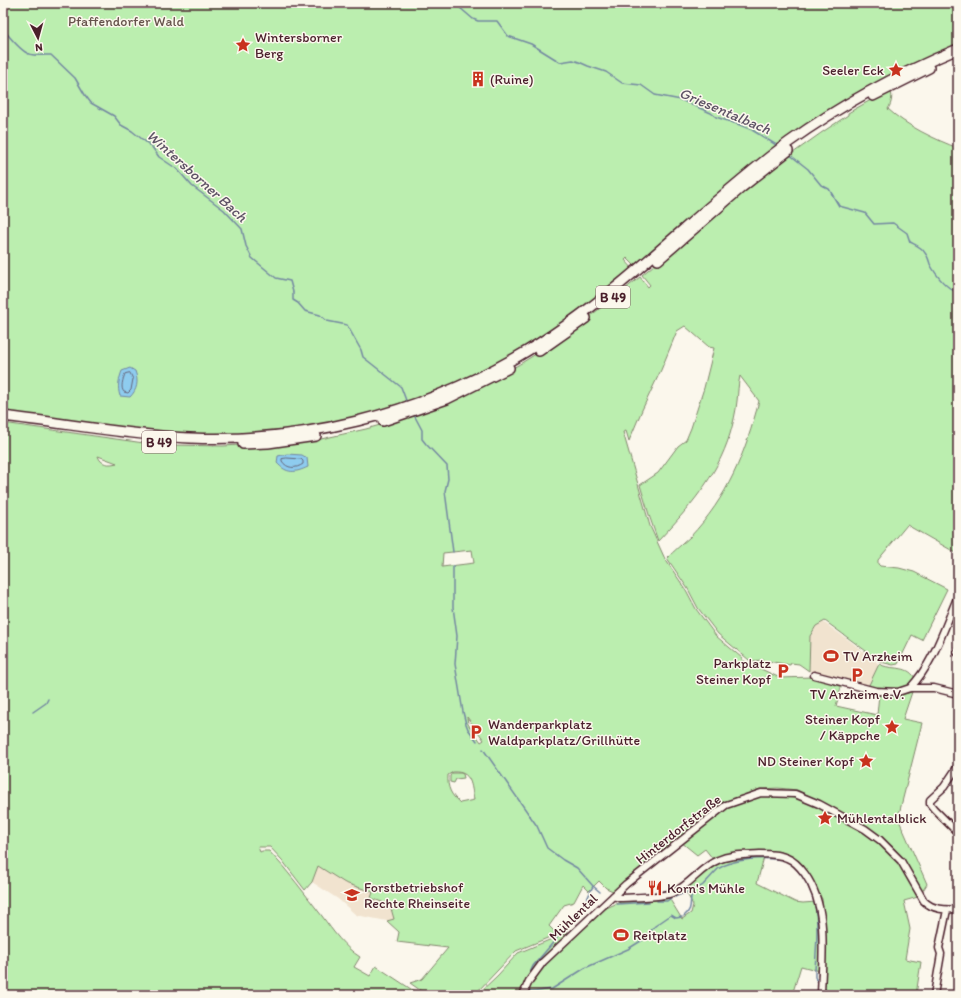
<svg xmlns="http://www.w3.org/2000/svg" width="961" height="998" font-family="Itim,sans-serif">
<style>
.built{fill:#f1e3cf}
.green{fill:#bbeeaf;stroke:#82866d;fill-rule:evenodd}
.water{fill:#8eccef;stroke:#7387a1}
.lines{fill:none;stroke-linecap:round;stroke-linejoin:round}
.shore{stroke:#656479;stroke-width:1}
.stream{stroke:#7387a1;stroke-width:1.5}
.minor-casing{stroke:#4a1f2b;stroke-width:9}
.highway-casing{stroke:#4a1f2b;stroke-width:12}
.minor{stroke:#fbf7ec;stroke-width:6}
.highway{stroke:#fbf7ec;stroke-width:9}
.labels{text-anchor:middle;stroke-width:3;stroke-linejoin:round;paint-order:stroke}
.shield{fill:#fbf7ec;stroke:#7f6065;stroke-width:1}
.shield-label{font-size:13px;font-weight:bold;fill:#4a1f2b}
.park-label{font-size:14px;fill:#66534c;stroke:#fbf7ec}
.poi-label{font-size:14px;fill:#4a1f2b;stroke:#fbf7ec;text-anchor:start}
.street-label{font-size:14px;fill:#4a1f2b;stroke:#fbf7ec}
.water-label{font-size:15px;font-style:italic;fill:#5e5366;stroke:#fbf7ec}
</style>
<rect width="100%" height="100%" fill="#fbf7ec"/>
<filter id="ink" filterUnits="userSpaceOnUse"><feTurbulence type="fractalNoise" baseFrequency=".025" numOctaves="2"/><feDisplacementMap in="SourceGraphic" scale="8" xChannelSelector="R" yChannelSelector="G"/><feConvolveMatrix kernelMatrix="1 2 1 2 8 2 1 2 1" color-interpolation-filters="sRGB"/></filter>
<g filter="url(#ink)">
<path class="built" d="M823,622l27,19 29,23 -11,23 -59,-16 1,-35 6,-10z
M318,865l27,18 28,9 -2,6 19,7 4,14 -7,2 -31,-6 -18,-16 -26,-17z"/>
<path class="green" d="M3,3h955v43l-116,57 -1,-1 -35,23 -169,143 -10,-10 -2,2 9,10 -96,71 -58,31 -46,20 -36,13 -25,8 -63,16 -113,8 -194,-23z
M890,89c3,6 2,14 -2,20 17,16 48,31 70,39v234l-3,11 3,20v141l-51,-29 -29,35v4l2,2 19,2 15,4 33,17 -25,51 -10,-5 -14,29 -5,1 -12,-3 -56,-41 -9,5 -6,10 -1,35 -10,-7 -8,-1 -1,2 -28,-5 -10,1 -3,-1 -31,-26 -20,-26 -10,-19 -21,-31c7,-7 15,-14 23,-21 38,-40 55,-83 69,-136l-19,-25c-2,8 -2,17 -3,25 -1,11 -4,23 -7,33 -13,43 -42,75 -72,107l-8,-23 -10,-33 18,-12 20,-27 8,-6 5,-12 13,-40 10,-40 -5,-1 -24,-21 -8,5 -16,39 -19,40 -13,31 -3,-10 -3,1 27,94 15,33 21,31 10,19 20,27 26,22v2l38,18 32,-1 30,7 -6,22 41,9 2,-21 21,1 12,-3 -9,27 19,4 -24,95 29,66 -5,8 -17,-30 -12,-15 -26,-20 -35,-20 -35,-17 -19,-2 -18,1 -37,14 -110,88 -7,-3 -7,-7 -10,10 -6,-6 -9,17 -10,3 -15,21 8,8 -41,17 -38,40 -8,4h-43l-17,-12 12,-4 26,-31 -51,-6 2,-10 -12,-11 7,-2 -4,-14 -19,-7 2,-6 -28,-9 -27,-17 -6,16 -7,8 -23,-30 -12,-13h-12l2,5 2,-1h7c19,20 36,43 53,65 11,15 22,31 38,41l-6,10 16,9 6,-10 44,29h-417v-572l141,20 27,2 52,1 89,-5 54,-12 53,-15 46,-19 37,-18 -1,-2c50,-28 94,-62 139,-98l8,10 2,-2 -8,-10c67,-56 133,-113 206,-160v-2zM98,456l19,7c-8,2 -16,2 -19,-7zM472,550l2,13 -32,4 1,-14zM467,717l17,23 -3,2 -13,-18zM453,772c19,-1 18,13 21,28l-14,3c-9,-8 -13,-15 -12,-28z
M879,664c13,7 28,0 36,14 -12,16 -30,11 -47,9z
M452,773h9l2,1 1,4 -8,1 -2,4 -4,-1v-6z
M761,796c11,0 23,0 34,2 25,5 77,37 95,55 12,13 20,30 28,44l-14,4 6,28 -5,30 16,3 -5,33h-93l1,-67 -2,-29 -18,-32 -10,-10 -18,-5 -56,4 -7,3 -8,-10 -8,6 -16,-13 46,-35z
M764,857l-7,26 38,19 8,1 13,-1 3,17 1,52 -19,-5 -9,29h-266l5,-13 16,-21 55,-51 20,-9 47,-3 13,21 9,-6 2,-8 -9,-17c30,-26 39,-30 80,-31z
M571,931h3l-32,28 -10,14 -10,22h-45l21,-20 20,-22z"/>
<path class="water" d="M130,368l5,3c4,11 2,19 -5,26l-10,-1c-3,-9 -1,-17 2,-25z
M287,454l15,1 5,3 1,9c-13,6 -21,7 -31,-4l1,-7z"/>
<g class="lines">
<path class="shore" d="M130,373l3,6 -2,11 -3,3 -4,-1c-4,-4 -1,-13 1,-18z
M287,458l14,1 2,2v3c-7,5 -16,5 -21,-3v-2z"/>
<path class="stream" d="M444,3l15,4 14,12 5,2h19l11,15 23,8 29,18 13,-2 6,2 9,4 18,6 16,11 19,2 14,10 26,5 30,13 5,4 24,8 12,5 26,16
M3,29c6,7 17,22 26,25 7,2 15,1 22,1l24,23 10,17 6,8 23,13 7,9 11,6 20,16 7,10 18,12 15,17 32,24 18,19 4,17 6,12 24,20 14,3 3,11v8l5,3 7,8 15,4 7,6 20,4 14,25 2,7 38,30 6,16
M789,154l19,15 13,16 8,4 10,17 26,7 9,11 19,-1 14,10 3,9c6,3 12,5 15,11 3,3 4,8 5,11 7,13 15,23 28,29
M413,413l9,17v9l4,5 21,22 1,13 -3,12 8,61
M453,566v41l4,29 -2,28 8,48 3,12 2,5 9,12
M33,712l13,-9 2,-4
M483,749l54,77 10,22 16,12 14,8 16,18
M791,863c33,33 26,66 24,108v6l2,4
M675,897c9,-5 20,-6 28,-12 5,-5 10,-11 15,-16 15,-11 48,-12 66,-9
M657,901h10l4,-3
M617,904l32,-2
M584,906l9,-20 7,6
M684,916c11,-8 3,-17 10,-27
M824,988l4,4v3
M529,991l3,1 20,-3 33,-21 43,-19 16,-10 11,-13 16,-11 5,3 6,-1
M520,995l13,-29 24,-28"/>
<g class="minor-casing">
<path id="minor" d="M957,652l1,1
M814,675l62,16 22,1 12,-4h24l24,6
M910,688c24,-25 34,-60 48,-92
M958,766l-14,21 -14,13v4l4,5 24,24
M613,896l7,2c13,-1 43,0 54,-6 17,-8 27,-25 44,-32 13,-6 28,-5 42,-6 9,0 19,0 27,4 8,3 13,9 18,16 24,34 17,81 16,121
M523,995l6,-14 14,-19 83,-78 100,-79 35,-12 34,1 24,10 46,25 15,11 21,21 23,40c9,9 22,9 34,8
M934,995l7,-41 -2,-6 8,-38"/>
</g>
<g class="highway-casing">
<path id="highway" d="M873,96l56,-28
M658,260l83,-72 47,-37
M539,351l47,-33
M3,416c62,7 124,19 187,22 112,5 227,-24 325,-80 37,-21 72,-47 105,-74 57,-47 109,-98 169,-142 53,-38 109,-68 169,-93
M383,421l64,-22 62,-31
M243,444l25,-1 48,-7"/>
</g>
<use href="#minor" class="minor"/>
<use href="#highway" class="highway"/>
</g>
</g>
<defs>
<g id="sight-bare" transform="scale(1.2)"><path d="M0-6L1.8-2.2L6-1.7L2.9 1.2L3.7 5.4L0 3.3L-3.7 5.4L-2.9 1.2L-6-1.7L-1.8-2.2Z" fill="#c8321e" stroke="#fbf7ec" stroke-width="2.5" paint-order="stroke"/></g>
<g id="building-bare" transform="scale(1.2)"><path d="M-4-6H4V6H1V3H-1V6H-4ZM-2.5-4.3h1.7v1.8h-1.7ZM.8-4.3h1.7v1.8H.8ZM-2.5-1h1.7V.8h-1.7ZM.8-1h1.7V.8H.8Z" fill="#c8321e" stroke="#fbf7ec" stroke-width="2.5" paint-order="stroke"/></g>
<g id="stadium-bare" transform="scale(1.2)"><path d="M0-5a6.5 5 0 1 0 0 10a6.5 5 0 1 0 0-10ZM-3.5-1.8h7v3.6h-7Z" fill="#c8321e" stroke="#fbf7ec" stroke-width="2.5" paint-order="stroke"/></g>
<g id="parking-bare" transform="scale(1.2)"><path d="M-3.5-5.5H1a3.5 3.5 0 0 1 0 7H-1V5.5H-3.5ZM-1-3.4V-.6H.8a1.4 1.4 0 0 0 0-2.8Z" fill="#c8321e" stroke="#fbf7ec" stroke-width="2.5" paint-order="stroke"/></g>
<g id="restaurant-bare" transform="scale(1.2)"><path d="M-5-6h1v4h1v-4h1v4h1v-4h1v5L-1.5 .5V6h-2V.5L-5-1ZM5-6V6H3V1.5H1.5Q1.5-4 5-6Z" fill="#c8321e" stroke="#fbf7ec" stroke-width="2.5" paint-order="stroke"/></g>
<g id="school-bare" transform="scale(1.2)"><path d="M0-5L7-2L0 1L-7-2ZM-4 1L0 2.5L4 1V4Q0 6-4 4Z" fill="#c8321e" stroke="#fbf7ec" stroke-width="2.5" paint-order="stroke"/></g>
</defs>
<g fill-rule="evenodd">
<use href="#sight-bare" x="243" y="45"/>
<use href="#sight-bare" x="896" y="70"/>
<use href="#building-bare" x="478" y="79"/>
<use href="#stadium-bare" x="831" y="656"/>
<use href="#parking-bare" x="783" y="671"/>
<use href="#parking-bare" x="857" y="675"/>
<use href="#sight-bare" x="892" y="727"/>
<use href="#parking-bare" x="476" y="732"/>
<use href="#sight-bare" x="866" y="761"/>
<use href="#sight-bare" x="825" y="818"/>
<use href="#restaurant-bare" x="655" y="888"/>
<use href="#school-bare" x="352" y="895"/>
<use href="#stadium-bare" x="621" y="935"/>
</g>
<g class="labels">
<g class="shield">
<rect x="596" y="286" width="34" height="22" rx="3"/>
<rect x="142" y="431" width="34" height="22" rx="3"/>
</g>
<g class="shield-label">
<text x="613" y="302">B 49</text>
<text x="159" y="447">B 49</text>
</g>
<g class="park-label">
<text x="126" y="26">Pfaffendorfer Wald</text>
</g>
<g class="poi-label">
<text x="255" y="42">Wintersborner<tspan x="255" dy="16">Berg</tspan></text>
<text x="884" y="75" text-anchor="end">Seeler Eck</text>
<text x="490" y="84">(Ruine)</text>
<text x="843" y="661">TV Arzheim</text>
<text x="771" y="668" text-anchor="end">Parkplatz<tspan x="771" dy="16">Steiner Kopf</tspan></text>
<text x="857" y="699" text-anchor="middle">TV Arzheim e.V.</text>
<text x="880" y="724" text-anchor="end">Steiner Kopf<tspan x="880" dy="16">/ Käppche</tspan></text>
<text x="488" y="729">Wanderparkplatz<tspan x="488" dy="16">Waldparkplatz/Grillhütte</tspan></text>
<text x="854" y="766" text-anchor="end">ND Steiner Kopf</text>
<text x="837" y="823">Mühlentalblick</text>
<text x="364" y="892">Forstbetriebshof<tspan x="364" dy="16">Rechte Rheinseite</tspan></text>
<text x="667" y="893">Korn's Mühle</text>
<text x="633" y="940">Reitplatz</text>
</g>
<g class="street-label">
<text transform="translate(678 829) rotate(-38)" y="5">Hinterdorfstraße</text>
<text transform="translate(573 917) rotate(-44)" y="5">Mühlental</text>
</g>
<g class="water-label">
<text transform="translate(725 111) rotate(23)" y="5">Griesentalbach</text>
<text transform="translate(197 176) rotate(42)" y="5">Wintersborner Bach</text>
</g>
</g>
<rect width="961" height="998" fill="none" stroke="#fbf7ec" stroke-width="16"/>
<rect x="8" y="8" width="945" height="982" fill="none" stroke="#4a1f2b" stroke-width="1.5" filter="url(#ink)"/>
<g transform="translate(38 38) rotate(174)" stroke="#fbf7ec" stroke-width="3" paint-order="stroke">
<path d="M0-3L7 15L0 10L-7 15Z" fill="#4a1f2b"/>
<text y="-6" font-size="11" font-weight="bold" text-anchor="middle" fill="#4a1f2b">N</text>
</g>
</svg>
